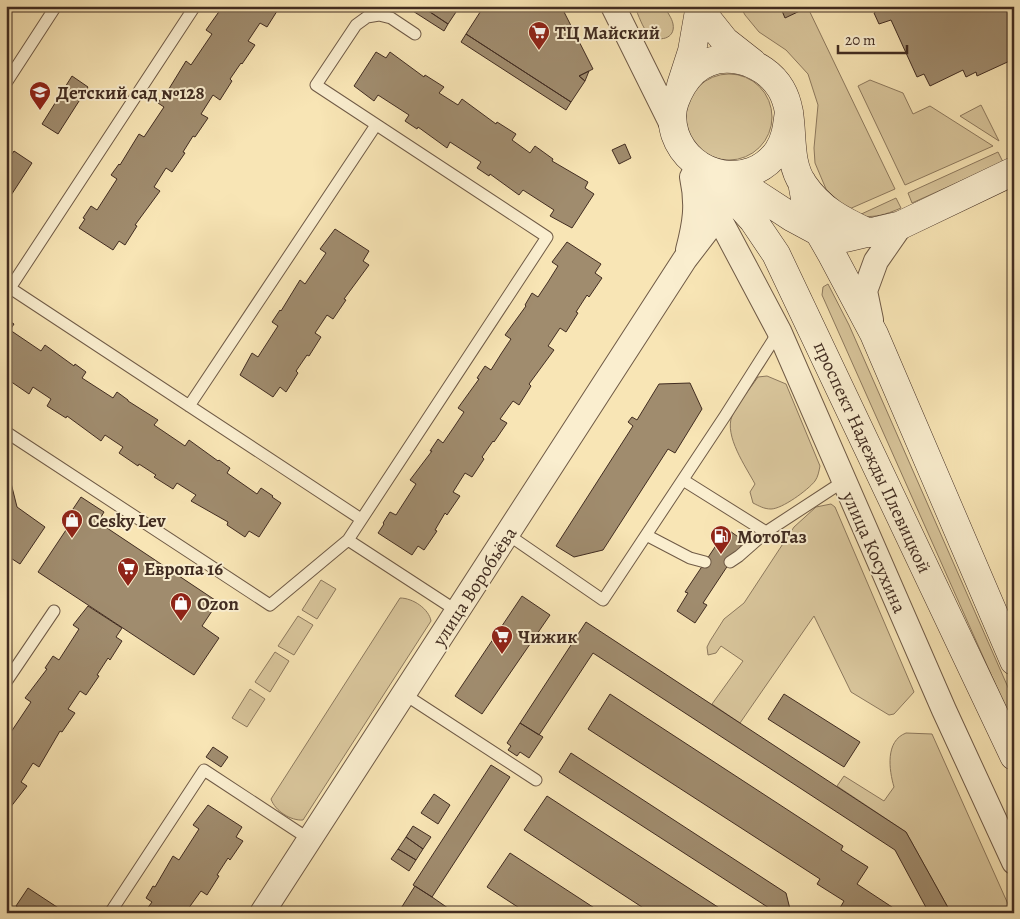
<svg xmlns="http://www.w3.org/2000/svg" width="1020" height="919" font-family="Alegreya,serif">
<style>
.green{fill:#d9c69c;stroke:#8d795e}
.building{fill:#a08c6e;stroke:#412c21}
.lines{fill:none;stroke-linecap:round;stroke-linejoin:round}
.lane-casing{stroke:#6f5a46;stroke-width:13}
.street-casing{stroke:#6f5a46;stroke-width:26}
.secondary-casing{stroke:#412c21;stroke-width:29}
.lane{stroke:#faeecf;stroke-width:11}
.street{stroke:#faeecf;stroke-width:24}
.secondary{stroke:#faeecf;stroke-width:28}
.labels{text-anchor:middle;stroke-width:4;stroke-linejoin:round;paint-order:stroke}
.poi-label{font-size:19px;font-weight:bold;fill:#412c21;stroke:#faeecf;text-anchor:start}
.street-label{font-size:19px;fill:#412c21;stroke:#faeecf}
</style>
<rect width="100%" height="100%" fill="#f8e5b5"/>
<filter id="stains"><feTurbulence type="fractalNoise" baseFrequency=".004" numOctaves="4"/><feColorMatrix values="0 0 0 0 .2 0 0 0 0 .09 0 0 0 0 .02 0 0 0 .5 -.17"/></filter>
<radialGradient id="worn" r=".72"><stop offset=".6" stop-color="#630" stop-opacity="0"/><stop offset="1" stop-color="#630" stop-opacity=".3"/></radialGradient>
<path class="green" d="M634,6h30c3,6 8,12 9,18 3,15 -15,19 -24,10 -7,-6 -10,-19 -15,-28z
M740,6h67l88,183 -48,21 -21,-21 -11,-26 -1,-15 4,-43 -10,-31 -22,-24 -27,-18 -14,-17z
M686 117a43 43 0 1 1 86 0a43 43 0 1 1-86 0Z
M870,80l33,13 10,21 17,-8 63,40 -88,39 -47,-99z
M981,105l18,36 -39,-25z
M998,152l5,10 -91,41 -4,-10z
M896,198l5,10c-16,7 -27,10 -44,8z
M828,284l21,41 165,376v25l-192,-431 1,-8z
M767,376l19,8 34,82c-1,5 -2,11 -5,15 -7,9 -33,28 -44,28 -7,0 -12,-3 -18,-6l-3,-11 5,-8c-9,-17 -31,-48 -23,-68 6,-13 17,-26 26,-39z
M831,504l4,3 79,185 -20,22 -5,1 -38,-23 -37,-76 -74,107 -28,-19 31,-43 -22,-15 -5,7 -8,2 -1,-8 3,-6 14,-22 20,-16 50,-76 22,-20z
M321,580l15,9 -19,30 -15,-9z
M400,598c13,0 29,11 31,23l-128,199c-12,1 -28,-9 -32,-21z
M298,616l15,9 -19,30 -16,-9z
M275,652l14,9 -19,31 -15,-10z
M250,689l15,10 -18,28 -15,-9z
M906,733l26,1 80,179h-61l-45,-81 -69,-46 7,-10 40,25 10,-14c-5,-17 -9,-46 12,-54z"/>
<path class="building" d="M223,6h54l2,2 -12,19 -7,-4 -12,18 7,4 -13,19 -1,-1 -11,16 2,2 -12,19 -7,-5 -12,19 7,4 -13,19 -2,-1 -10,16 2,1 -13,19 -6,-4 -12,19 6,4 -25,34 2,1 -12,19 -6,-4 -6,9 -34,-22 6,-9 -2,-1 8,-12 6,4 20,-31 -6,-4 8,-11 1,1 19,-31 5,3 20,-30 -6,-4 8,-12 1,1 19,-31 5,4 21,-31 -6,-4z
M405,6h16l27,18 -4,7z
M421,6h39l-12,18z
M484,6h77l32,63 -14,7 6,5 -14,21 -105,-68z
M780,6h23l1,3 -19,9z
M884,6h127l3,7v46l-37,17 -1,-4 -10,5 -3,-7 -33,16 -6,-12 -7,3 -26,-57 -12,4 -5,-11z
M466,34l105,68 -5,8 -105,-68z
M376,52l10,6 4,-6 34,25 1,-2 19,12 -5,6 19,12 4,-6 34,25 1,-2 19,12 -4,6 18,13 5,-7 18,13 -1,2 36,21 -3,6 9,6 -22,34 -22,-12 4,-6 -31,-20 -4,5 -29,-21 -1,2 -12,-8 4,-6 -31,-20 -3,6 -29,-21 -1,2 -12,-8 4,-6 -31,-20 -4,6 -20,-15z
M589,71l-4,10 -6,-5z
M72,76l16,11 -30,47 -16,-10z
M625,144l6,14 -12,6 -7,-14z
M14,151l18,12 -26,40v-40z
M335,229l34,22 -6,10 6,4 -25,34 2,1 -13,19 -6,-4 -12,18 6,4 -12,19 -2,-1 -11,16 2,2 -12,19 -6,-5 -7,10 -33,-22 12,-22 6,4 20,-31 -6,-4 8,-12 1,1 19,-31 5,4 21,-31 -6,-4z
M567,242l34,22 -6,9 7,5 -13,19 -2,-2 -11,17 2,1 -12,19 -6,-4 -12,18 6,4 -25,34 2,2 -12,19 -6,-4 -13,18 7,4 -13,19 -1,-1 -11,16 2,2 -12,18 -7,-4 -12,19 7,4 -13,19 -2,-2 -10,17 2,1 -13,19 -6,-4 -6,9 -34,-22 6,-9 -1,-1 7,-11 6,3 20,-31 -6,-4 22,-29h-2l8,-12 5,4 11,-16 10,-15 -6,-4 21,-29 -2,-1 8,-12 6,4 10,-16 10,-15 -6,-4 21,-29 -1,-1 7,-12 6,4 10,-15 10,-16 -6,-4z
M6,319l8,5 -4,6 31,21 4,-6 29,21 1,-2 11,8 -4,6 31,20 4,-6 11,8v1l30,19 -4,5 31,21 4,-6 29,21 1,-1 11,8 -3,5 30,21 4,-6 12,8 -1,1 9,6 -22,34 -10,-6 -4,6 -18,-12 1,-3 -37,-21 5,-6 -19,-12 -4,6 -19,-12 2,-2 -17,-11 -1,2 -19,-13 4,-6 -18,-12 -4,6 -34,-25 -1,2 -19,-12 4,-7 -18,-12 -4,7 -19,-13 1,-2 -5,-3z
M690,383l12,26 -27,44 -7,-4 -65,101 -29,7 -18,-11 77,-120 -5,-4 4,-5 5,3 22,-36z
M10,479l7,28 28,20 -25,37 -14,-9v-75z
M81,497l23,15 -6,10 120,80 -16,24 17,12 -25,37 -156,-103 30,-45 -5,-3z
M727,529l17,12 -41,62 4,2 -12,18 -18,-12 11,-18 -3,-1z
M522,596l28,19 -68,99 -27,-18z
M88,606l34,22 -6,9 6,4 -12,19 -2,-2 -11,17 2,1 -13,19 -6,-4 -12,18 7,4 -13,19 -2,-1 -21,36 -6,-4 -12,19 6,4 -21,27v-84l5,3 20,-30 -6,-4 22,-29 -2,-1 8,-12 6,4 20,-31 -6,-4z
M586,622l320,210 45,81h-22l-34,-63 -302,-197 -54,82 -19,-12z
M610,694l233,152 -2,4 27,17 -11,17 44,29h-64l7,-12 -27,-17 3,-5 -232,-150z
M784,694l76,48 -16,25 -76,-48z
M520,723l23,14 -14,21 -9,-6 -3,4 -9,-6 3,-4 -4,-3z
M213,747l15,10 -7,10 -15,-10z
M571,753l215,140 5,20h-21l-1,-5 -210,-136z
M491,765l19,12 -78,120 -19,-12z
M434,794l16,11 -12,19 -17,-11z
M547,796l180,117h-76l-127,-83z
M208,805l34,22 -6,10 7,4 -13,19 -2,-2 -11,17 2,1 -12,19 -6,-4 -13,18 6,4h-50l8,-11 -6,-4 7,-12 2,1 18,-31 6,4 20,-31 -6,-4z
M413,826l18,11 -8,12 -17,-12z
M406,837l17,12 -7,11 -18,-11z
M398,849l18,11 -7,11 -18,-12z
M510,853l92,60h-75l-40,-26z
M415,886l17,11 23,16h-57z
M28,888l35,23 -1,2h-36l-10,-7z"/>
<g class="lines">
<g class="lane-casing">
<path id="lane" d="M195,6l-185,282 351,231
M6,83l50,-77
M189,406l187,-281
M6,432l264,173 78,-65 199,-303 -231,-152 40,-60 11,-8 12,-2 12,3 24,16
M683,480l83,52 78,-51
M507,534l96,66 122,-184 54,-85
M646,535l44,23 15,4
M348,540l109,71
M730,562l9,-6 27,-24
M6,682l48,-71
M404,694l132,86
M110,913l94,-143 105,69"/>
</g>
<g class="street-casing">
<path id="street" d="M613,6l59,119
M692,161l26,55 61,115 165,379 70,152
M688,250c7,-27 10,-45 4,-73
M871,320l-6,-29 11,-30 25,-36
M262,913l423,-654 33,-43 17,-16 11,-13"/>
</g>
<g class="secondary-casing">
<path id="secondary" d="M697,6l28,35 28,22
M681,85l11,-34 7,-40
M789,111c-2,15 -3,28 -11,40 -28,40 -88,27 -103,-17 -3,-10 -4,-23 0,-33 4,-11 9,-20 18,-29 27,-25 71,-12 88,17 17,29 3,67 22,95 18,26 38,36 66,49
M709,171l44,49 23,34 238,502
M727,175l66,43 26,14 27,6 55,-13 113,-54
M802,182l4,22 13,28 12,21 43,81 140,327"/>
</g>
<use href="#lane" class="lane"/>
<use href="#street" class="street"/>
<use href="#secondary" class="secondary"/>
</g>
<defs>
<g id="supermarket-pin" transform="scale(1.125)"><path d="M0 17L-7.5 6A9.5 9.5 0 1 1 7.5 6Z" fill="#8f2418" stroke="#faeecf"/><path d="M-6-5.5h2.5l.6 2H6L4.5 2H-2.5L-4.4-4H-6ZM-1.5 3.2a1.3 1.3 0 1 0 .1 0ZM3 3.2a1.3 1.3 0 1 0 .1 0Z" fill="#fff"/></g>
<g id="school-pin" transform="scale(1.125)"><path d="M0 17L-7.5 6A9.5 9.5 0 1 1 7.5 6Z" fill="#8f2418" stroke="#faeecf"/><path d="M0-5L7-2L0 1L-7-2ZM-4 1L0 2.5L4 1V4Q0 6-4 4Z" fill="#fff"/></g>
<g id="shop-pin" transform="scale(1.125)"><path d="M0 17L-7.5 6A9.5 9.5 0 1 1 7.5 6Z" fill="#8f2418" stroke="#faeecf"/><path d="M-5-2.5h2.3a2.7 3.5 0 0 1 5.4 0H5L5.5 6h-11ZM-1.5-2.5h3a1.5 2.3 0 0 0-3 0Z" fill="#fff"/></g>
<g id="fuel-pin" transform="scale(1.125)"><path d="M0 17L-7.5 6A9.5 9.5 0 1 1 7.5 6Z" fill="#8f2418" stroke="#faeecf"/><path d="M-5.5-6h7V0h2V4h1.3V-2.5L3-4.5l.8-.8L6-3V5H2.5V1h-1V6h-7ZM-4.2-4.7v3.2H.2V-4.7Z" fill="#fff"/></g>
</defs>
<g fill-rule="evenodd">
<use href="#supermarket-pin" x="539" y="32"/>
<use href="#school-pin" x="40" y="92"/>
<use href="#shop-pin" x="72" y="520"/>
<use href="#fuel-pin" x="721" y="536"/>
<use href="#supermarket-pin" x="128" y="568"/>
<use href="#shop-pin" x="181" y="603"/>
<use href="#supermarket-pin" x="502" y="636"/>
</g>
<g class="labels">
<g class="poi-label">
<text x="555" y="39">ТЦ Майский</text>
<text x="56" y="99">Детский сад №128</text>
<text x="88" y="527">Cesky Lev</text>
<text x="737" y="543">МотоГаз</text>
<text x="144" y="575">Европа 16</text>
<text x="197" y="610">Ozon</text>
<text x="518" y="643">Чижик</text>
</g>
<g class="street-label">
<text transform="translate(873 457) rotate(65)" y="7">проспект Надежды Плевицкой</text>
<text transform="translate(875 552) rotate(66)" y="7">улица Косухина</text>
<text transform="translate(474 586) rotate(-57)" y="7">улица Воробьёва</text>
</g>
</g>
<rect width="1020" height="919" fill="none" stroke="#f8e5b5" stroke-width="25"/>
<rect x="8" y="8" width="1005" height="904" fill="none" stroke="#412c21" stroke-width="2.5"/>
<rect x="12" y="12" width="995" height="894" fill="none" stroke="#412c21"/>
<path d="M838 45v8h69v-8" fill="none" stroke="#412c21" stroke-width="2.5"/>
<text x="845" y="45" font-size="15" fill="#412c21" stroke="#faeecf" stroke-width="4" paint-order="stroke">20 m</text>
<rect width="100%" height="100%" filter="url(#stains)"/>
<rect width="100%" height="100%" fill="url(#worn)"/>
</svg>
